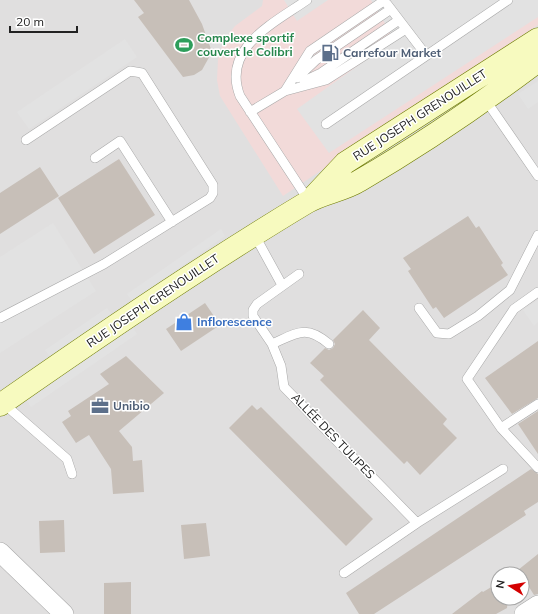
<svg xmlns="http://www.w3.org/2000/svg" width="538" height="614" font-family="Mulish,sans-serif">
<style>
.residential{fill:#e0dfdf;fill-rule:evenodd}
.commercial{fill:#f2dad9}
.parking{fill:#e2e2e2}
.building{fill:#c7bfb8}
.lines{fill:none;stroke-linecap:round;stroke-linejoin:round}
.service-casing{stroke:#a9a9a9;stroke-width:10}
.minor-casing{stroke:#a9a9a9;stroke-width:20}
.secondary-casing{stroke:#707d05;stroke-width:23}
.service{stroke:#fff;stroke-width:9}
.minor{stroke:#fff;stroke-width:19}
.secondary{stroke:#f7fabf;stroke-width:22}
.labels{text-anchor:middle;stroke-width:3;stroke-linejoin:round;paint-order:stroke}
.leisure-label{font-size:12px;font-weight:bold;fill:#27864d;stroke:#fff;text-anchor:start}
.service-label{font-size:12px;font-weight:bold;fill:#4e5e75;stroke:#fff;text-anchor:start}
.street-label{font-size:12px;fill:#222;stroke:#fff}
.shop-label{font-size:12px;font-weight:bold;fill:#366cbe;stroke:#fff;text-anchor:start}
</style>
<rect width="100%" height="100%" fill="#f2efe9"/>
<path class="residential" d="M0,0h538v614h-538zM498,574h24v24h-24z"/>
<path class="commercial" d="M263,0h275v25l-255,171 -63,-100 -3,-16 1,-21 6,-19 11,-14 27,-20z"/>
<path class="parking" d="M284,0h44l-31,21z
M371,0h167v17l-209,136 -32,-44 76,-54 20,-18z
M125,39l12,18 -108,72 -12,-17z
M538,81v21l-10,7 -10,-15z
M53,223l43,68 -96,62v-96z
M221,229l4,7 -93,65 -5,-7z
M538,300v22l-4,4 -11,-16z
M107,308l5,7 -61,43 -6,-8z
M133,327l4,7 -106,73 -5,-8z"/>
<path class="building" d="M134,0h55l13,24 10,28 -10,18 -8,5 -11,2 -45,-60 6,-4z
M119,159l36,56 -61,39 -36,-56z
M40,167l19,29 -59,38v-41z
M468,216l8,12 3,-2 24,37 -2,2 7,10 -64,43 -8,-11 -3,2 -25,-38 3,-2 -8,-11z
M205,303l15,22 -39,26 -15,-22z
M363,310l17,18 -11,12 78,79 -4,5 14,14 -37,37 -13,-14 -3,3 -84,-84 4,-4 -14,-13 15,-15 4,2 4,-2 2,-4 -2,-4z
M538,341v57l-26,16 -27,-36z
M126,356l38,37 -45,38 13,16 1,14 9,-1 2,32 -31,2 -2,-25 -22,-34 -13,8 -14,-21 9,-6 -3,-5 41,-27 -9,-10z
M252,405l5,5 4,-3 112,112 -27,27 -117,-118z
M538,411v43l-20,-30z
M531,469l7,5v28l-14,9 2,4 -152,99h-15l-13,-21z
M64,520l1,32 -25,1 -1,-32z
M206,523l4,33 -26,3 -3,-34z
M538,554v40l-4,1 -5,-8 -7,-2v-11h-9z
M131,582v32h-27v-31z
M498,583v15h10l-1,10 -11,6h-44l30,-23 1,1z"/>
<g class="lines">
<g class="service-casing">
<path id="service" d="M307,0c-33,23 -86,48 -67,96l69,105
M387,4l39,51
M297,78l19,-18 75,-51
M304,81l17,-8 78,-53
M285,91l41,-11 80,-51
M485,99l53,77
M250,112l35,-21 25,-40 75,-51
M326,124l182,-124
M95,158l25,-17 52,81
M254,234l28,51
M299,274l-42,30 -4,6v6l19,28 9,22 3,21 133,136 -73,50
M538,292l-24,17 -47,70 34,49 37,40
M419,308l18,25 12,1 29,-18 32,-26 28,-55
M0,318l104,-54 106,-66 3,-5v-8l-71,-112 -12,-2 -104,69
M272,344c25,-11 34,-20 57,0
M3,403l64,56 5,15
M501,428l37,-24
M417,523l86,-54"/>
</g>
<g class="minor-casing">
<path id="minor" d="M0,552l64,62
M524,614l14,-9"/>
</g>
<g class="secondary-casing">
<path id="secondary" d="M314,196l31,-33 193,-124
M0,405c100,-70 201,-139 306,-202 16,-10 37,-12 53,-22 62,-36 122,-77 179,-120"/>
</g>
<use href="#service" class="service"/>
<use href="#minor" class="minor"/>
<use href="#secondary" class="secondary"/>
</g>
<defs>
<g id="stadium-bare" transform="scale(1.38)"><path d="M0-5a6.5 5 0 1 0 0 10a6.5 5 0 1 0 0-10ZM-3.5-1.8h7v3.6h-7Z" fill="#2e9e5b" stroke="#fff" stroke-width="2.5" paint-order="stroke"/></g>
<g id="fuel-bare" transform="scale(1.38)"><path d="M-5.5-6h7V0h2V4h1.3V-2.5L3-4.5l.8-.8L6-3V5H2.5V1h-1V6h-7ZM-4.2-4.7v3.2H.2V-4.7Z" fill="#5c6f8a" stroke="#fff" stroke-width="2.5" paint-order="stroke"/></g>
<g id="shop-bare" transform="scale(1.38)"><path d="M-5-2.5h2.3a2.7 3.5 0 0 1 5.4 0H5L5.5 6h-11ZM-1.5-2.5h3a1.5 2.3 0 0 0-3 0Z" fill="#3f7fe0" stroke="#fff" stroke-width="2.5" paint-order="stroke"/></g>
<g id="office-bare" transform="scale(1.38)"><path d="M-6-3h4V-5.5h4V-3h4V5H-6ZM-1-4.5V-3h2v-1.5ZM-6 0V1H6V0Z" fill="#5c6f8a" stroke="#fff" stroke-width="2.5" paint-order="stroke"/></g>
</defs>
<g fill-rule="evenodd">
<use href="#stadium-bare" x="184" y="45"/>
<use href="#fuel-bare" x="330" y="53"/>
<use href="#shop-bare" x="184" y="322"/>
<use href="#office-bare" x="100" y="406"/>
</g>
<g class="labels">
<g class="leisure-label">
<text x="197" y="42">Complexe sportif<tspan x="197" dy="14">couvert le Colibri</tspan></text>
</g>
<g class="service-label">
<text x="343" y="57">Carrefour Market</text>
<text x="113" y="410">Unibio</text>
</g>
<g class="street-label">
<text transform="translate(420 115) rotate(-33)" y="4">RUE JOSEPH GRENOUILLET</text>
<text transform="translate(153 301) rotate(-34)" y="4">RUE JOSEPH GRENOUILLET</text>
<text transform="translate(333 436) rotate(46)" y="4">ALLÉE DES TULIPES</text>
</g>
<g class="shop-label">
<text x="197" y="326">Inflorescence</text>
</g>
</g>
<g transform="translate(510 586) rotate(281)"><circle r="19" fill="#ffffff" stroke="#a7a7a7"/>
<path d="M0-3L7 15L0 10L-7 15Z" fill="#d40000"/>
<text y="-6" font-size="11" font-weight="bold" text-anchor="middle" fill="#222222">N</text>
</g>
<path d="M10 26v6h67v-6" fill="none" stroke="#222222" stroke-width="2"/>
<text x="16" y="26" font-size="12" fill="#222222" stroke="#ffffff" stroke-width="3" paint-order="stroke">20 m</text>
</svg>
